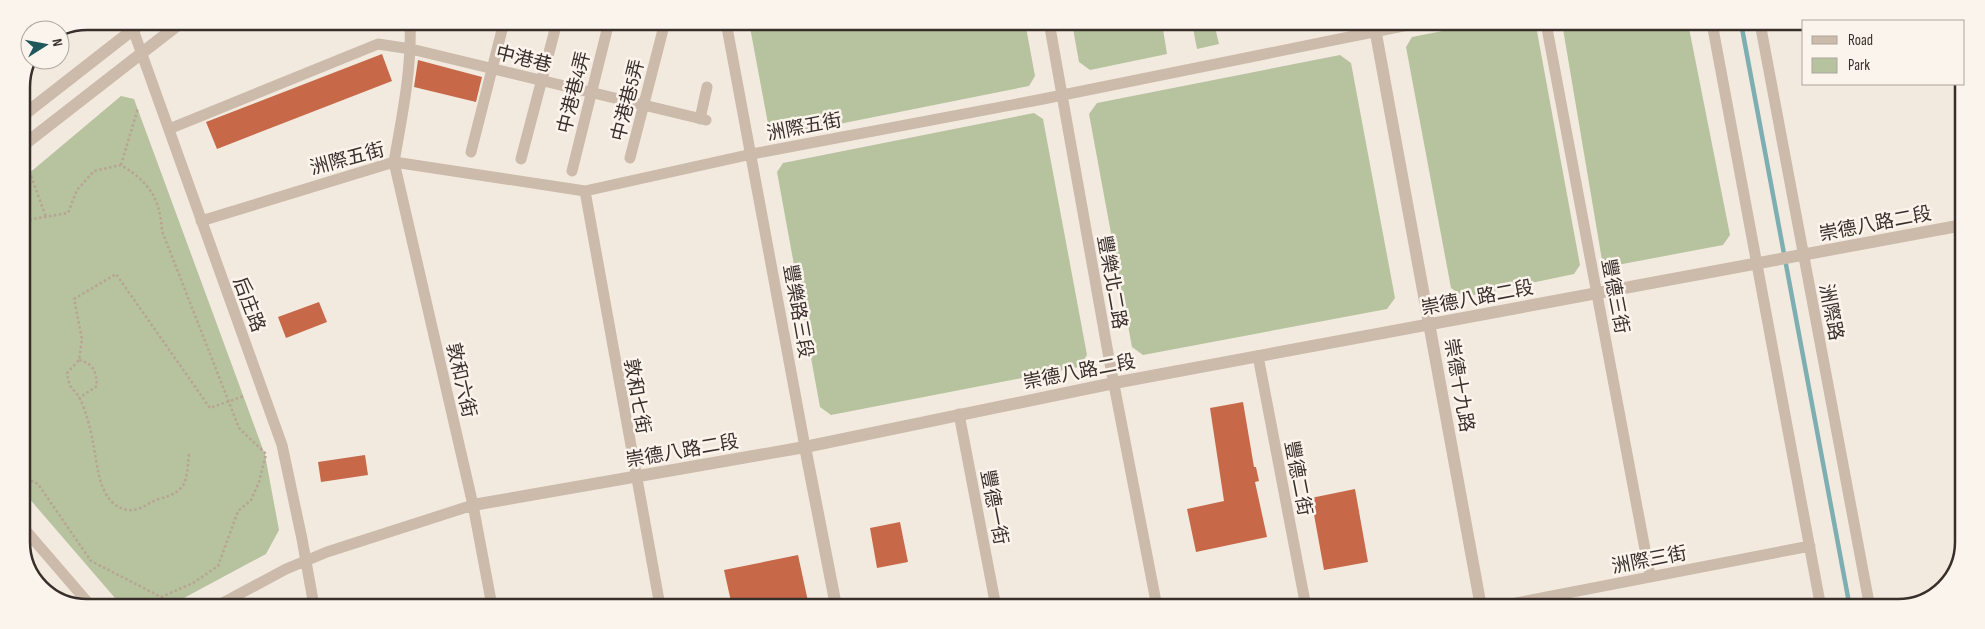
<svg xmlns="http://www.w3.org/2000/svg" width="1985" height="629" font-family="'Sofia Sans Condensed','Noto Sans TC',sans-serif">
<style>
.green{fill:#b6c39e}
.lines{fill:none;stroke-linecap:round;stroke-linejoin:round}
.stream{stroke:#7daeb1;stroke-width:4.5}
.building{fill:#c76849}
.path{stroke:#b8a494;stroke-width:2.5;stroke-dasharray:2.5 2.5;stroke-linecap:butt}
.minor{stroke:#ccbaaa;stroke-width:11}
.tertiary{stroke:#ccbaaa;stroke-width:12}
.labels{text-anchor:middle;stroke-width:5;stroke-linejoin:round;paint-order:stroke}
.street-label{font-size:19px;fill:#392f2a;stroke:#faf4ec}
.rim{fill:none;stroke:#392f2a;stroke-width:2.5}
</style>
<rect width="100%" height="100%" fill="#f3eadf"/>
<path class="green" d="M749,22h276l10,54 -6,10 -250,50 -10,-7z
M1072,23h90l5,31 -77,16 -11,-8z
M1192,23h22l5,21 -22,5z
M1483,23h50l3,3 44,239 -6,9 -109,23 -14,-9 -45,-241 6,-10z
M1562,23h126l42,212 -7,10 -111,21 -10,-6z
M1340,55l11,8 44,235 -8,11 -244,46 -11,-8 -43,-233 8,-11z
M121,96l13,3 131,356 14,75 -13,24 -97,52 -48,-1 -100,-116v-309z
M1034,113l9,6 44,236 -8,12 -248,48 -11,-8 -43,-235 6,-9z"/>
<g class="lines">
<path class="stream" d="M1741,23l109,585"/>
</g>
<path class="building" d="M382,54l10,27 -175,68 -11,-27z
M418,60l64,17 -6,25 -62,-15z
M319,302l8,20 -41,16 -8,-21z
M1243,402l11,65h2l3,14 -4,1 12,55 -71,15 -9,-43 37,-8 -14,-93z
M365,455l3,20 -47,7 -3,-20z
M1355,489l13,73 -44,8 -13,-72z
M900,522l8,40 -31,6 -7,-40z
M798,555l11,51h-77l-8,-36z"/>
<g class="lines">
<path class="path" d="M121,165l17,-57
M31,176l15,41
M21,226l12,-7 35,-6 9,-23 17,-19 27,-6c28,17 39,33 41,66l77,197 27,26 -7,28 -8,18 -13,11 -20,55 -25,17 -32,14 -70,-36 -53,-77 -17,-8
M79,360c15,4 17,11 18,26l-18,12
M189,454c-3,28 -1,37 -30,45 -11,3 -19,13 -32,11 -29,-6 -29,-45 -34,-67 -2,-13 -7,-32 -13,-44 -7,-13 -10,-7 -13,-26l12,-13 3,-21 -8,-40 42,-25 94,134 34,-12"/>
<path class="minor" d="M130,21l152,424 20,94 12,67
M410,22c2,47 -8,94 -16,140l79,343 19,101
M726,22l79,425
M1049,22l61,342 47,243
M1546,23l104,553
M1712,23l109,585
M1760,23l110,585
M700,119l7,-32
M169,129l209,-85 33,5 295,71
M471,152l33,-130
M630,158l35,-136
M521,159l36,-137
M572,171l37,-149
M585,191l75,415
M201,221l193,-59 191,29 167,-37 291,-55 375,-76
M1258,356l48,251
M959,414l37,193
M21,525l69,80
M217,606l69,-37 41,-17 146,-47
M1495,607l315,-61"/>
<path class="tertiary" d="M1374,23l107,584
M21,117l123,-96
M21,147l162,-126
M805,447l31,159
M473,505l332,-58 309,-64 849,-158"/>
</g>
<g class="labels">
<g class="street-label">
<text transform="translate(524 58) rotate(14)" y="7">中港巷</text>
<text transform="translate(573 92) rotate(-76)" y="7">中港巷4弄</text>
<text transform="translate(627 100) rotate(-76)" y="7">中港巷5弄</text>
<text transform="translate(804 126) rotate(-11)" y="7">洲際五街</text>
<text transform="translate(347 158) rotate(-15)" y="7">洲際五街</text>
<text transform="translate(1875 223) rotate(-11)" y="7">崇德八路二段</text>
<text transform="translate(1113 282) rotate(80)" y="7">豐樂北二路</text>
<text transform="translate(1616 296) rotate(79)" y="7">豐德三街</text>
<text transform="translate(1477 297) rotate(-11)" y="7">崇德八路二段</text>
<text transform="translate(250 304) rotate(69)" y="7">后庄路</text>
<text transform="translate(799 311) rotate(80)" y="7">豐樂路三段</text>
<text transform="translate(1832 312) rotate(79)" y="7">洲際路</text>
<text transform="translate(1079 371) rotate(-11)" y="7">崇德八路二段</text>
<text transform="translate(462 380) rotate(77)" y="7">敦和六街</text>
<text transform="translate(1460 385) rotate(80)" y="7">崇德十九路</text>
<text transform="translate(638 396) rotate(80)" y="7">敦和七街</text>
<text transform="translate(682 450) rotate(-10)" y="7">崇德八路二段</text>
<text transform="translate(1299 478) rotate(79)" y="7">豐德二街</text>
<text transform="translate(995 507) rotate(79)" y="7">豐德一街</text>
<text transform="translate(1649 559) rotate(-11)" y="7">洲際三街</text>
</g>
</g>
<path d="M0 0H1985V629H0ZM87 30H1898A57 57 0 0 1 1955 87V542A57 57 0 0 1 1898 599H87A57 57 0 0 1 30 542V87A57 57 0 0 1 87 30Z" fill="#faf4ec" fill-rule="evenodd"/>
<path class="rim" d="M87 30H1898A57 57 0 0 1 1955 87V542A57 57 0 0 1 1898 599H87A57 57 0 0 1 30 542V87A57 57 0 0 1 87 30Z"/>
<rect x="1802" y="20" width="162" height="65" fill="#faf4ec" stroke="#ada59e"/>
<rect x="1812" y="36" width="25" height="8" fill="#ccbaaa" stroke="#ada59e"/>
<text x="1848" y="45" font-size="15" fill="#392f2a">Road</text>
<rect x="1812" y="58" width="25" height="15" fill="#b6c39e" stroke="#ada59e"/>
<text x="1848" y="70" font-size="15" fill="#392f2a">Park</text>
<g transform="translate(45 45) rotate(79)"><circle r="24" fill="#faf4ec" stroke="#ada59e"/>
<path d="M0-4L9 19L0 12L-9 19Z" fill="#1f575c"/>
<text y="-8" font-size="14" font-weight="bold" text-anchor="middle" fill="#392f2a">N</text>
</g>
</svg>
